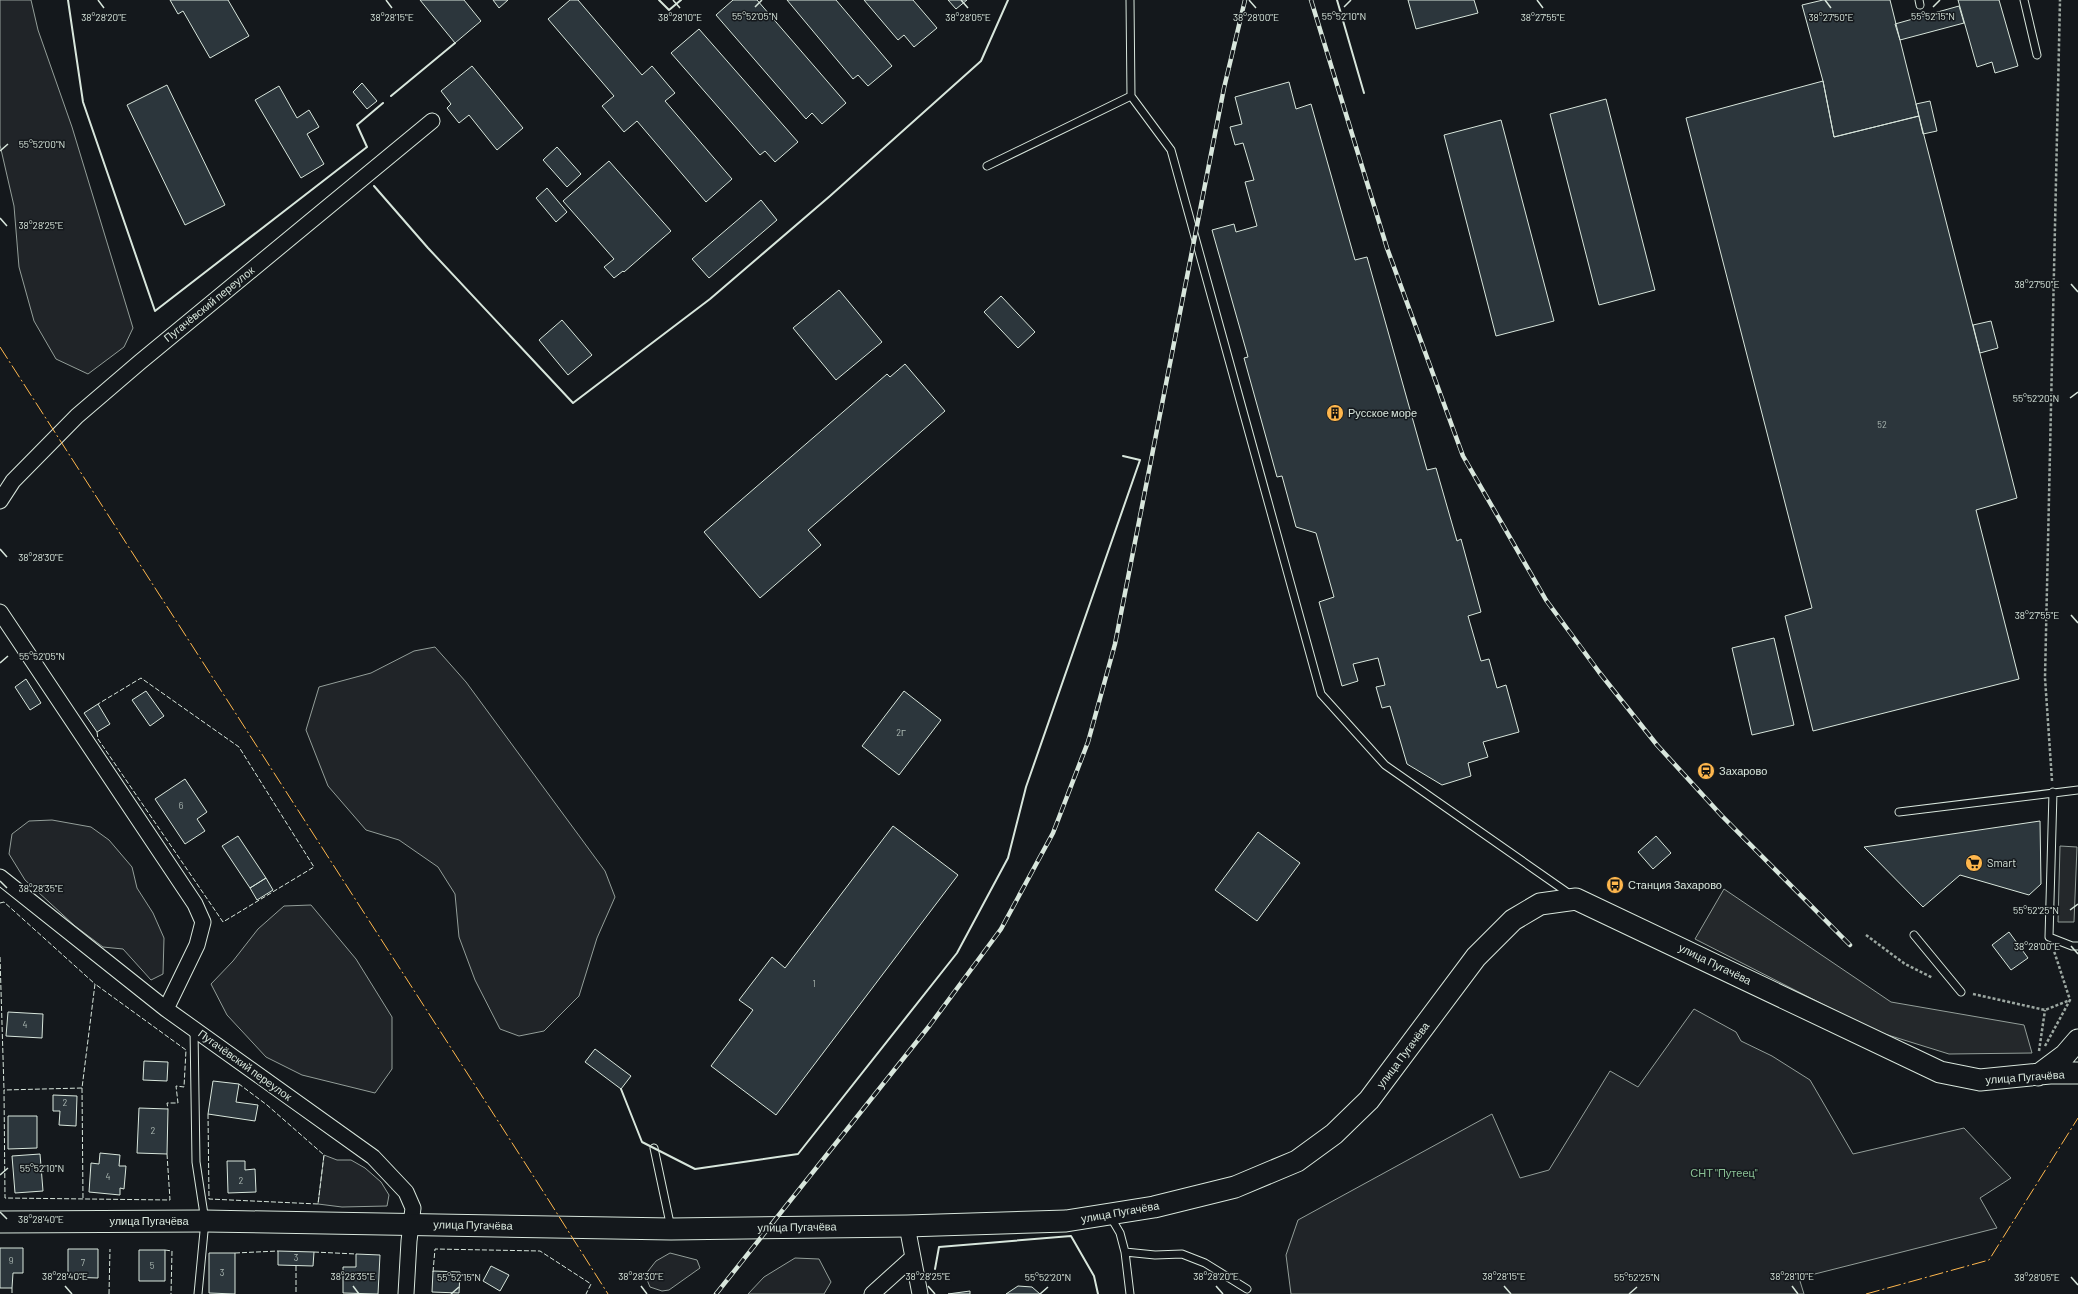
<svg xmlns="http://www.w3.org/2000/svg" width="2078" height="1294" font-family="Barlow,sans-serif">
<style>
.green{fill:#202428;stroke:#939e99}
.parking{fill:#24282b;stroke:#939e99}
.building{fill:#2c363c;stroke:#d8e6dc}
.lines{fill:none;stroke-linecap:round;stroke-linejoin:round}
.lane-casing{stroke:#d8e6dc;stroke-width:9}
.street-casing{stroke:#d8e6dc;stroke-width:17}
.secondary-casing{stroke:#d8e6dc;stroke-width:23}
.path{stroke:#9da8a2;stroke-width:2.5;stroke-dasharray:3 2;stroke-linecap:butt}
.lane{stroke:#14181c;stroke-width:7}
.street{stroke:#14181c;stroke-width:15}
.secondary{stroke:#14181c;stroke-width:21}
.rail-casing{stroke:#d8e6dc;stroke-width:4.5}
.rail{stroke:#14181c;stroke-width:3;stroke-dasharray:9;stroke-linecap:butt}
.fence{stroke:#d8e6dc;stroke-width:1;stroke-dasharray:5 2;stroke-linecap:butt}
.wall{stroke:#d8e6dc;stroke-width:2}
.power{stroke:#ffb74d;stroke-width:1;stroke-dasharray:14 3 2 3;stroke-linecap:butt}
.ticks{fill:none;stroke:#d8e6dc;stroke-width:1.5}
.labels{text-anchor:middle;stroke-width:3;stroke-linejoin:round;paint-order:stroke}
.number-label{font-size:9px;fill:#adbab4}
.street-label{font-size:11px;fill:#d8e6dc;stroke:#14181c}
.poi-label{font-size:11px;fill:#d8e6dc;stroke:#14181c;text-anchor:start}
.park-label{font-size:11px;fill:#8ac095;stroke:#14181c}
.ticks-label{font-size:10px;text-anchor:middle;fill:#d8e6dc;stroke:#14181c;stroke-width:3;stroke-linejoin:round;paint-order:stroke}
</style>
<rect width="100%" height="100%" fill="#14181c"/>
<path class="green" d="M0,0h31l7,30 34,97 61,201 -9,19 -36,27 -32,-15 -22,-38 -15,-54 -5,-61 -14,-61z
M435,647l31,35 139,189 10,26 -18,41 -18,58 -35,35 -25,5 -19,-7 -25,-49 -16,-43 -4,-43 -17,-27 -39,-27 -33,-10 -38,-44 -22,-56 13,-43 52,-14 43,-22z
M52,820l39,7 18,13 23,27 5,21 16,25 11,25 -1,36 -12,6 -28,-31 -20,-2 -28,-21 -50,-46 -16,-26 3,-20 17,-13z
M311,905l45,54 36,58v52l-17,24 -73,-18 -36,-18 -39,-42 -16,-31 22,-23 25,-32 26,-23z
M1694,1009l42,23 5,9 31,15 38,24 43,74 111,-26 47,50 -31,20 17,30 -198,50 5,16h-513l-5,-39 12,-35 194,-106 28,64 29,-8 61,-99 28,16z
M324,1155l13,5h14l14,8 16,14 8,13 -2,11 -45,1 -24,-3z
M670,1253l27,7 3,8 -31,22 -7,1 -12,-4 -5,-12 11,-14z
M795,1258l24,1 12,23 -7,12h-76l16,-17z"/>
<path class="parking" d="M2060,846l17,1 -3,75h-16z
M1724,889l167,113 133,23 8,28 -83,1 -74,-23 -180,-92z"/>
<path class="building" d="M170,0h58l21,36 -39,22 -27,-47 -5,3z
M420,0h44l17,21 -26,22z
M493,0h15l-9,8z
M570,0h8l64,75 10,-9 23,27 -10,8 67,78 -26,23 -69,-81 -13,11 -22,-26 12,-10 -66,-77z
M733,0h24l89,103 -24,21 -10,-11 -6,6 -90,-104z
M787,0h49l56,66 -24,20 -10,-11 -5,4z
M864,0h49l24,28 -23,19 -10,-12 -6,5z
M948,0h19l-11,9z
M1408,0h66l4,13 -62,16z
M1823,0h67l29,116 -85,21 -11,-56 -21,-76z
M1958,0h41l19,66 -23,7 -3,-11 -15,5z
M1959,6l5,17 -64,17 -5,-16z
M699,29l99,113 -23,20 -10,-11 -5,4 -89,-102z
M472,66l51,62 -26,22 -28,-35 -10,8 -12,-15 4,-4 -10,-13z
M1823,81l11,56 85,-21 98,382 -41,12 43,169 -206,52 -28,-115 27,-8 -126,-490z
M1289,82l7,27 15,-5 44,156 12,-3 60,213 9,-2 21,73 4,-2 20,73 -13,4 13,45 8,-2 8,29 9,-3 13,47 -36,10 5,15 -20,6 3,13 -29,9 -35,-21 -17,-58 -8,2 -6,-21 9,-2 -7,-27 -25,6 5,17 -16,5 -23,-84 15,-5 -18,-64 -20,-6 -14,-51 -5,1 -33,-119 4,-1 -36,-127 22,-6 2,8 21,-6 -12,-44 9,-2 -11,-37 -8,2 -5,-18 12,-3 -7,-27z
M362,83l15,18 -10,8 -14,-17z
M167,85l58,120 -40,20 -58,-120z
M279,86l18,32 12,-8 10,17 -12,7 17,30 -23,14 -46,-78z
M1606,99l49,191 -56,15 -49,-191z
M1930,101l7,30 -14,3 -7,-30z
M1501,120l53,201 -58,15 -52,-201z
M557,147l24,27 -14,13 -24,-27z
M609,161l62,70 -47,41 -1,-1 -9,7 -10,-11 10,-8 -51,-58z
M547,188l20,24 -11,10 -20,-24z
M761,200l16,20 -68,58 -17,-19z
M839,290l43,52 -46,38 -43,-52z
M1001,296l34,36 -17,16 -34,-36z
M562,320l30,35 -24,20 -29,-35z
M1991,321l7,27 -18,5 -7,-28z
M905,364l40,47 -137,119 13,15 -61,53 -56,-66 183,-158 3,3z
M1774,638l20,87 -42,10 -20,-87z
M26,679l15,24 -11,7 -15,-23z
M146,691l18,25 -14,10 -18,-26z
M904,691l37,29 -42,55 -37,-29z
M98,704l12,20 -13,8 -13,-19z
M185,779l22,33 -10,7 8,12 -20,13 -30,-45z
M2040,821l1,63 -12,11 -69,-20 -37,32 -59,-60z
M893,826l65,49 -182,240 -65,-49 42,-56 -14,-10 33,-43 13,11z
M1258,832l42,31 -43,58 -42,-31z
M238,836l28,42 -16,10 -28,-42z
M1656,836l15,17 -18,16 -15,-17z
M266,878l7,12 -16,10 -7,-12z
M2009,932l19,26 -17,12 -19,-25z
M8,1012l35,2 -1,24 -36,-2z
M595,1049l36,27 -10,13 -36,-27z
M144,1061l24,1 -1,19 -24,-1z
M213,1081l26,3 -3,18 22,3 -3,16 -47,-7z
M53,1095l24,1 -1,30 -17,-1 1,-14h-7z
M139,1108l29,1 -1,45 -30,-1z
M8,1116h29v32l-29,1z
M100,1153l20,2 -1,11h7l-2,23 -4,-1v7l-31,-3 2,-29 8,1z
M40,1154l3,37 -28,2 -3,-37z
M227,1161h18v9l10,-1 1,23 -28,1z
M0,1248h23v25h-10l-1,15h-12z
M68,1249h30v29l-30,-1z
M139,1250h26v31h-26z
M278,1251l36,1 -1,14 -35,-1z
M209,1253h26v41l-26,-1z
M356,1254l24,1 -2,39 -35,-1v-26h13z
M491,1266l18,9 -9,16 -17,-10z
M433,1271l27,1 -1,21 -27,-1z
M1018,1286l14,1 8,7h-34z
M970,1291v3h-22z"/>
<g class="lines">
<g class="lane-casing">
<path id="lane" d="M1130,0l1,96
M1919,0l1,5
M2024,0l13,55
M987,166l144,-70 40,54 150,544 64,71 186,130
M2053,792l-4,145 23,9h6
M1899,812l179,-22
M1914,935l47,57
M194,1029l2,133 9,59 -7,73
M654,1148l17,80
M1110,1216l10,17 5,19 30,3 27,-1 23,9 42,26
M1125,1252l5,42"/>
</g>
<g class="street-casing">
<path id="street" d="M0,501l13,-20 64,-65 63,-54 292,-241
M0,612l195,292 8,18 -6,23 -31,64
M0,877l166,132 207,148 33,35 7,16 -4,33 -3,53
M907,1226l13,68
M872,1294l41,-37"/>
</g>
<g class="secondary-casing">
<path id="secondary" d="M2038,1075l27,-20 13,-15
M0,1222l205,-1 466,8 236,-3 159,-5 88,-14 81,-20 62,-26 37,-27 35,-34 107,-143 37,-37 27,-16 36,-5 364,173 40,8 70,-7h28"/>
</g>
<path class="path" d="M2052,781l-7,-103 15,-678
M1866,935l39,29 28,14
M1973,994l72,16 25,-10
M2045,1046l25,-46 -16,-49
M2039,1051l6,-41"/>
<use href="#lane" class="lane"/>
<use href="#street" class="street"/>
<use href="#secondary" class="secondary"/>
<g class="rail-casing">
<path id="rail" d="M1311,0l76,248 76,208 83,144 53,72 58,73 65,71 128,129
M716,1294l214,-269 71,-96 52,-96 35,-91 27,-98 109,-556 21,-88"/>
</g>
<use href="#rail" class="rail"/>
<path class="fence" d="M97,732l1,7 125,183 91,-55 -75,-120 -98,-69 -43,26
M0,903l4,-1 91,82
M0,957l4,133
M82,1088l1,111
M208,1114l1,85 109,5 6,-49 -57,-50 -28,-21
M167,1154l3,46 -165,-2 -1,-108 78,-2 13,-104 91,66 -2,37 -8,-1 2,17h-11l1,6
M165,1250l7,1 -1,43
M314,1252l42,2
M235,1253l43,-2
M296,1266v28
M433,1272l2,-23 105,2 51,33 -5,10
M12,1288v6
M109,1294l1,-45"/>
<path class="wall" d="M68,0l15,102 72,209 212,-164 -10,-22 26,-22
M659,0l10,10 12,-10
M1337,0l27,93
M391,96l64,-53
M374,186l54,62 145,155 137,-104 120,-103 151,-135 27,-61
M621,1089l21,53 53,27 103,-15 159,-201 51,-95 18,-71 114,-327 -17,-4
M935,1269l4,-22 132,-11 23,40 4,18"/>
<path class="power" d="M0,347l534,830 74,117
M1866,1294l123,-34 89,-142"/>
</g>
<path class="ticks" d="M98,0l6,8M386,0l6,8M673,0l7,8M961,0l7,8M1249,0l7,8M1537,0l6,8M1825,0l6,8M755,7l7,-7M1344,7l7,-7M1933,7l7,-7M0,151l8,-7M0,218l7,8M2071,284l7,8M2070,398l8,-6M0,549l7,8M2071,615l7,8M0,663l8,-7M0,881l7,7M2070,910l8,-6M2071,946l7,8M0,1175l8,-7M0,1212l7,7M2071,1277l7,8M65,1286l7,8M353,1286l6,8M641,1286l6,8M928,1286l7,8M1216,1286l7,8M1504,1286l7,8M1792,1286l6,8M451,1294l8,-7M1040,1294l8,-7M1629,1294l8,-7"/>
<defs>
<g id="building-disc" transform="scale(0.9)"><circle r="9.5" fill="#ffb74d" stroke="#14181c"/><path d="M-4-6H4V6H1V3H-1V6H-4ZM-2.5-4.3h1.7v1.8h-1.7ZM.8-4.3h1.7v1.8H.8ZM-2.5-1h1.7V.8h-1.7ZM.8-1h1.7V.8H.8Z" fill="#111"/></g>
<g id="station-disc" transform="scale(0.9)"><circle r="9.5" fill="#ffb74d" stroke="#14181c"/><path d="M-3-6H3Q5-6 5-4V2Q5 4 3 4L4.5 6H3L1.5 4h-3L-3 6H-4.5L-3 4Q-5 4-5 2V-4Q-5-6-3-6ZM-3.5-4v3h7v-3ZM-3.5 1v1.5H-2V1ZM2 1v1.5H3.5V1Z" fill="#111"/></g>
<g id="supermarket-disc" transform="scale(0.9)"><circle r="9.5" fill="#ffb74d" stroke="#14181c"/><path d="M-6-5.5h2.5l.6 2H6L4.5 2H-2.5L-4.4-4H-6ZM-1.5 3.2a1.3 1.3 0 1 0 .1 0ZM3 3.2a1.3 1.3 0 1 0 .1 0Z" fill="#111"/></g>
<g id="bus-disc" transform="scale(0.9)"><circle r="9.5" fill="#ffb74d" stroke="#14181c"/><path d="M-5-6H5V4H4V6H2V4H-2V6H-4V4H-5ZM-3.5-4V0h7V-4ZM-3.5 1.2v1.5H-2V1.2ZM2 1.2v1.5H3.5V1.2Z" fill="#111"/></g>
</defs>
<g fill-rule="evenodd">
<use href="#building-disc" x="1335" y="413"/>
<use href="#station-disc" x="1706" y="771"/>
<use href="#supermarket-disc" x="1974" y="863"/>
<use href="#bus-disc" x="1615" y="885"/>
</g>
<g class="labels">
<g class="number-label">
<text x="1882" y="428">52</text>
<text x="901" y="736">2Г</text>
<text x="181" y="809">6</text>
<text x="814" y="987">1</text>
<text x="25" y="1028">4</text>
<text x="65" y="1106">2</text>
<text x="153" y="1134">2</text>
<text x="108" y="1180">4</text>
<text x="241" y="1184">2</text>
<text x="296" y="1261">3</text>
<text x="11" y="1264">9</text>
<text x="83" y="1266">7</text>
<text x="152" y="1269">5</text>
<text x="222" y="1276">3</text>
</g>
<g class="street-label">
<text transform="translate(209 304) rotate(-39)" y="4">Пугачёвский переулок</text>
<text transform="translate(1715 964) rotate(26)" y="4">улица Пугачёва</text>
<text transform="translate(1403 1055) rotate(-53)" y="4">улица Пугачёва</text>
<text transform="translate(245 1065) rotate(36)" y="4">Пугачёвский переулок</text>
<text transform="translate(2025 1077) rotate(-4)" y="4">улица Пугачёва</text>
<text transform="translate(1120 1212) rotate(-10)" y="4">улица Пугачёва</text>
<text x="149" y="1225">улица Пугачёва</text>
<text transform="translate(473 1225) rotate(1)" y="4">улица Пугачёва</text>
<text transform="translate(797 1227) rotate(-1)" y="4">улица Пугачёва</text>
</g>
<g class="poi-label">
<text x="1348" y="417">Русское море</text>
<text x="1719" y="775">Захарово</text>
<text x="1987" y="867">Smart</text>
<text x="1628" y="889">Станция Захарово</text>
</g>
<g class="park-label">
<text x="1724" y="1177">СНТ "Путеец"</text>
</g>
</g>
<g class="ticks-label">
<text x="755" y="20">55°52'05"N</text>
<text x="1344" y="20">55°52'10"N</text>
<text x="1933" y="20">55°52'15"N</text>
<text x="104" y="21">38°28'20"E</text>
<text x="392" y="21">38°28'15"E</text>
<text x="680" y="21">38°28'10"E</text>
<text x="968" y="21">38°28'05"E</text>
<text x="1256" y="21">38°28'00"E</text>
<text x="1831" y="21">38°27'50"E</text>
<text x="1543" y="21">38°27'55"E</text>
<text x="42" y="148">55°52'00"N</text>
<text x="41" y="229">38°28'25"E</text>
<text x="2037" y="288">38°27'50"E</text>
<text x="2036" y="402">55°52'20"N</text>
<text x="41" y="561">38°28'30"E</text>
<text x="2037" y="619">38°27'55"E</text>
<text x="42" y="660">55°52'05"N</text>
<text x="41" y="892">38°28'35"E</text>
<text x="2036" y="914">55°52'25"N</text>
<text x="2037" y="950">38°28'00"E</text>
<text x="42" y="1172">55°52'10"N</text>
<text x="41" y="1223">38°28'40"E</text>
<text x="65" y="1280">38°28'40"E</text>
<text x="353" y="1280">38°28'35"E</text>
<text x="641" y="1280">38°28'30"E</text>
<text x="928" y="1280">38°28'25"E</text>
<text x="1216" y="1280">38°28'20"E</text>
<text x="1504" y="1280">38°28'15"E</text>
<text x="1792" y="1280">38°28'10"E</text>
<text x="2037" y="1281">38°28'05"E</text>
<text x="459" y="1281">55°52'15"N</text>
<text x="1048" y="1281">55°52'20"N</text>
<text x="1637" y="1281">55°52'25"N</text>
</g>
</svg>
